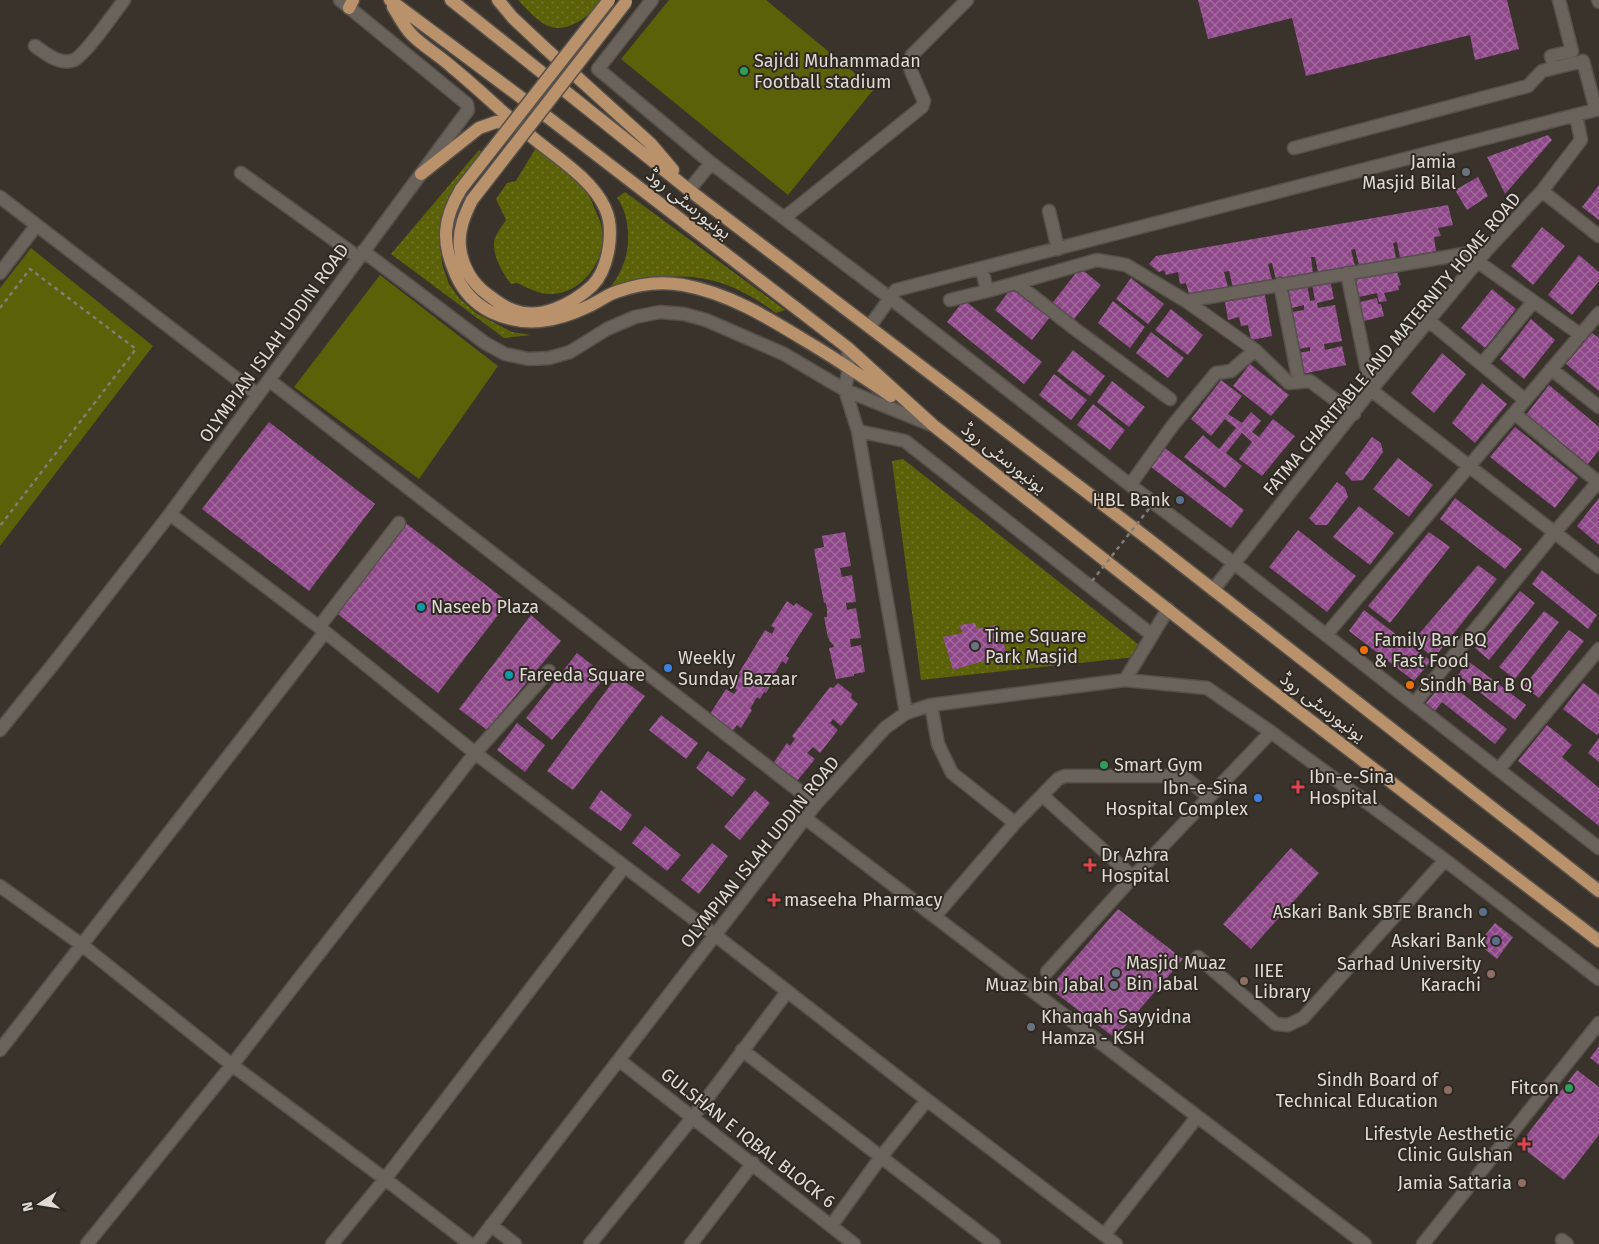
<svg xmlns="http://www.w3.org/2000/svg" width="1599" height="1244" font-family="'Fira Sans','Noto Sans Arabic',sans-serif">
<style>
.grass{fill:url(#grass-dots)}
.park{fill:#5b6108}
.building{fill:url(#building-cross-hatch)}
.lines{fill:none;stroke-linecap:round;stroke-linejoin:round}
.minor-casing{stroke:#55504a;stroke-width:15}
.major-casing{stroke:#55504a;stroke-width:15}
.path{stroke:#827d77;stroke-width:2.5;stroke-dasharray:4 4;stroke-linecap:butt}
.minor{stroke:#6a635b;stroke-width:12}
.major{stroke:#b9916b;stroke-width:12}
.major-bridge-casing{stroke:#55504a;stroke-width:15;stroke-linecap:butt}
.path-bridge{stroke:#827d77;stroke-width:2.5;stroke-dasharray:4 4;stroke-linecap:butt}
.major-bridge{stroke:#b9916b;stroke-width:12}
.leisure-dot{fill:#2e9e5b;stroke:#2f2922;stroke-width:2}
.worship-dot{fill:#6b7280;stroke:#2f2922;stroke-width:2}
.service-dot{fill:#5c6f8a;stroke:#2f2922;stroke-width:2}
.culture-dot{fill:#0f9aa8;stroke:#2f2922;stroke-width:2}
.food-dot{fill:#e8710a;stroke:#2f2922;stroke-width:2}
.shop-dot{fill:#3f7fe0;stroke:#2f2922;stroke-width:2}
.health-dot{fill:#e0444e;stroke:#2f2922;stroke-width:2}
.education-dot{fill:#8d6e63;stroke:#2f2922;stroke-width:2}
.labels{text-anchor:middle;stroke-width:4;stroke-linejoin:round;paint-order:stroke}
.poi-label{font-size:18px;fill:#dedad5;stroke:#2f2922;text-anchor:start}
.street-label{font-size:18px;fill:#dedad5;stroke:#2f2922}
</style>
<defs>
<pattern id="grass-dots" width="8" height="8" patternUnits="userSpaceOnUse" patternTransform="scale(1.25)"><rect width="8" height="8" fill="#5b6108"/><path d="M2 2h.1M6 6h.1" fill="none" stroke="#72772b" stroke-width="1.8" stroke-linecap="round"/></pattern>
<pattern id="building-cross-hatch" width="8" height="8" patternUnits="userSpaceOnUse" patternTransform="scale(1.25)"><rect width="8" height="8" fill="#8e4889"/><path d="M0 0l8 8M0 8l8-8" fill="none" stroke="#a36a9e"/></pattern>
</defs>
<rect width="100%" height="100%" fill="#39332c"/>
<path class="grass" d="M518,0h86c-14,15 -38,37 -60,24 -10,-6 -18,-16 -26,-24z
M537,146c16,15 37,29 50,47 5,8 9,19 13,28 11,33 -15,74 -51,73 -11,0 -23,-7 -32,-11l-6,1c-9,-12 -18,-27 -17,-42 1,-7 8,-16 12,-22l-10,-21 11,-16 9,-2z
M479,150l3,2 -31,44 -8,16 -4,22 3,30 7,20 10,14 17,15 36,19 19,3 -27,3 -113,-84z
M625,192l160,118 -9,3c-42,-31 -82,-45 -134,-31 -14,3 -29,12 -43,19 10,-12 19,-22 24,-36 8,-18 7,-51 -6,-67z
M903,459l240,189 -7,9 -215,23 -29,-219z"/>
<path class="park" d="M669,0h97l108,89 -86,106 -167,-136z
M31,248l122,98 -153,200v-258z
M380,275l118,91 -79,113 -125,-92z"/>
<path class="building" d="M1198,0h309l12,49 -44,11 -5,-25 -164,41 -14,-58 -84,21z
M1548,135l4,5 -47,54 -18,-37z
M1478,177l10,19 -21,14 -12,-20z
M1599,185v35l-17,-13z
M1448,205l5,20 -15,3 3,8 -7,1 2,14 -36,7 -3,-16 -4,1 3,15 -37,7 -4,-16 -4,1 4,16 -37,6 -3,-15h-4l2,16 -37,7 -4,-17 -4,1 4,16 -39,8 -4,-17 -5,1 4,15 -39,7 -3,-11 -6,1 -2,-12 -12,3 -2,-5 -5,2 -10,-8 7,-8z
M1542,227l23,19 -32,39 -22,-19z
M1579,255l20,17v9l-27,34 -24,-20z
M1080,268l21,17 -30,38 -21,-17z
M1397,271l4,14 -3,1 1,4 -15,3 3,8 -8,1 -2,-9 -18,4 -3,-18z
M1131,278l33,26 -16,20 -32,-25z
M1330,280l4,19 -17,4 1,5 17,-3 7,36 -18,3 1,6 17,-4 4,19 -44,9 -4,-21 12,-2v-4l-12,2 -6,-37 12,-2v-5l-12,3 -4,-20 19,-4 3,17 5,-1 -3,-16z
M1012,287l38,30 -18,23 -37,-30z
M1492,289l24,20 -31,39 -24,-20z
M1265,295l7,41 -21,4 -3,-15 -7,1 -2,-9 -11,3 -3,-18z
M1377,298l1,6h3l3,12 -20,5 -4,-19z
M964,300l78,62 -18,22 -77,-62z
M1113,301l32,26 -15,21 -32,-25z
M1171,309l32,26 -15,20 -33,-25z
M1531,319l24,21 -31,39 -24,-20z
M1151,332l33,26 -16,20 -32,-25z
M1592,333l7,5v53l-33,-27z
M1073,350l32,26 -15,20 -33,-25z
M1442,353l24,21 -32,39 -23,-20z
M1250,364l39,31 -18,21 -38,-30z
M1054,374l33,26 -16,20 -32,-25z
M1221,380l21,16 -14,18 14,9 9,-11 10,9 -9,11 7,5 14,-18 22,17 -33,40 -23,-17 13,-17 -10,-9 -16,20 16,13 -17,22 -41,-31 19,-22 16,14 17,-21 -11,-9 -14,17 -20,-17z
M1112,381l33,26 -16,20 -32,-25z
M1482,383l25,21 -32,39 -23,-20z
M1549,385l50,42v23l-12,15 -61,-50z
M1093,404l32,26 -15,20 -33,-25z
M269,422l106,82 -66,87 -107,-82z
M1515,427l63,51 -23,30 -65,-51z
M1372,437l9,6 2,9 -20,28 -11,1 -7,-8z
M1165,448l79,62 -13,18 -80,-61z
M1398,458l35,27 -24,32 -36,-28z
M1337,482l8,6 3,9 -21,28h-11l-7,-7z
M1455,498l67,51 -17,20 -65,-50z
M1599,498v47l-22,-19z
M1359,506l35,27 -24,32 -37,-28z
M403,521l105,81 -70,91 -104,-82z
M1298,530l58,46 -29,36 -58,-45z
M845,532l6,34 -11,2 2,9 10,-2 4,27 -10,1 1,7 9,-2 5,30 -11,1 1,8 10,-2 4,27 -11,2v2l-18,3 -7,-31 5,-1 -1,-3h-1l-1,-2h-1l-1,-4h-1l-4,-21h3v-8l-1,-6h-2l-10,-54 10,-2 -2,-11z
M1429,532l21,15 -60,76 -22,-17z
M1478,565l19,14 -63,79 -21,-17z
M1542,570l55,45 -9,14 -56,-45z
M1520,591l15,12 -46,57 -14,-12z
M787,601l7,5 2,-3 17,11 -27,42 3,2 -3,6 -4,-3 -11,19 2,1 -7,12 -2,-1 -4,7 -3,-2 -7,12 2,1 -11,18 -4,-3 -5,7 -16,-11 1,-2 -7,-5 16,-25 8,5 3,-4 -6,-4 34,-56 7,4 3,-6 -4,-2z
M1364,610l67,51 -17,20 -65,-50z
M1544,611l15,11 -44,57 -16,-12z
M531,615l30,26 -74,89 -28,-21z
M975,623l2,6 20,-4 10,29 -54,16 -10,-33 20,-4 -4,-8z
M1569,630l15,11 -45,57 -15,-12z
M577,653l29,23 -54,64 -26,-22z
M1468,661l58,44 -11,15 -57,-45z
M617,676l28,20 -72,94 -26,-19z
M1445,680l62,49 -12,15 -53,-42 -7,9 -9,-8z
M838,683l14,11 -1,4 7,6 -17,22 -8,-7 -3,4 8,7 -18,23 -7,-6 -6,6 8,6 -18,22 -6,-5 -2,2 -14,-10 -1,-6 13,-19 3,3 5,-7 -3,-3 38,-49 3,1z
M1583,683l16,12v38l-2,2 -34,-26z
M661,715l37,28 -12,16 -37,-29z
M517,723l28,22 -20,27 -28,-22z
M1547,725l25,20 -10,12 37,31v38l-81,-65z
M1599,738v24l-11,-9z
M708,751l38,28 -14,18 -36,-29z
M601,790l31,25 -11,16 -32,-23z
M755,790l15,13 -30,37 -16,-13z
M645,826l36,29 -14,16 -35,-28z
M712,843l16,13 -29,38 -18,-14z
M1291,848l28,25 -68,76 -28,-25z
M1118,909l65,50 -68,79 -66,-50z
M1495,923l18,14 -16,22 -19,-15z
M1599,1046v19l-9,-7z
M1577,1070l22,17v48l-35,45 -45,-35z"/>
<g class="lines">
<g class="minor-casing">
<path id="minor" d="M652,0l-54,69 113,94
M1598,0l1,2
M35,46c10,7 25,20 39,14 11,-5 41,-48 50,-60
M1554,68l-3,-12 21,-5 -13,-51
M1294,148l234,-62 14,-15 41,-10 13,49
M241,173l117,84
M689,190l22,-27 179,135 240,187 105,79 364,284
M1542,191l57,45
M0,197l258,198
M1049,211l9,38
M784,218l138,-111 2,-6 -13,-30 -2,-9 3,-7 55,-55
M363,251l122,92 20,11 24,5 20,-1 21,-6 37,-23 28,-12 25,-5 24,2 22,6 78,34 61,36 87,35
M1478,262l103,73
M982,269l5,22 29,-8 59,46 95,70
M0,273l36,-47
M1347,273l24,117 228,177
M1016,283l81,-23 29,5 60,36 69,49 34,33 21,-2 44,33
M1280,284l19,98
M950,300l37,-9
M1186,301l301,-51
M1429,321l96,79
M870,326l26,-36 703,-181
M848,348l1,19 -4,23 13,41 48,282
M1482,364l51,-62
M1551,369l48,38
M269,380l547,424
M1514,413l84,69
M858,431l47,10 247,194
M1130,485l43,-60 43,-52 15,-2 24,-21
M170,514l149,113 156,126 240,182 212,165 189,144
M1213,590l158,-200 116,-140 55,-59 39,-51 -5,-25
M319,627l80,-104
M1326,635l273,-322
M1125,680l43,-71
M1414,704l141,-172 44,-51
M931,705l7,39 14,29 63,50
M0,730l55,-68 115,-148 298,-404 -1,-6 -127,-104
M1499,769l100,-120
M1043,796l90,81
M805,818l560,426
M0,886l82,59 150,120 153,114 85,65
M935,916l80,-93 43,-44 7,-3h118l26,21
M1198,957l78,67 12,1 15,-7 142,-158
M1047,972l86,-95 138,-145
M0,1050l325,-418
M742,1050l252,194
M619,1060l235,184
M491,1225l24,19
M831,1226l50,-69 46,-57
M1104,1235l93,-118
M1562,1240l5,4
M87,1244l145,-179 243,-312 74,-82
M332,1244l53,-65 239,-312
M477,1244l339,-440 69,-76 21,-15 25,-8 194,-25 82,8 64,44 174,128 154,119
M590,1244l103,-127 94,-125
M691,1244l62,-81
M1423,1244l176,-221"/>
</g>
<g class="major-casing">
<path id="major" d="M390,0l160,119 298,229 86,78 326,256 339,259
M451,0l238,190 458,348 452,353
M498,0l15,18 32,30 106,96 22,26
M393,7c6,9 11,20 19,28 12,12 28,21 41,33 27,22 52,47 79,69 24,20 60,42 73,71 10,21 4,61 -13,78 -20,18 -52,35 -79,24 -10,-3 -18,-10 -26,-16 -15,-11 -25,-28 -27,-47 -2,-17 5,-33 12,-47
M349,8l4,-8
M421,174l58,-46 17,-6 19,1
M461,189c-18,30 -20,53 -5,86 7,16 19,29 35,37 34,16 65,10 98,-6 9,-4 18,-11 27,-14 22,-8 44,-11 67,-7 45,8 84,32 123,56 29,17 57,36 85,55"/>
</g>
<path class="path" d="M0,308l30,-39 106,80 -136,177"/>
<use href="#minor" class="minor"/>
<use href="#major" class="major"/>
<g class="major-bridge-casing">
<path id="major-bridge" d="M461,189l148,-189
M472,200l154,-198"/>
</g>
<path class="path-bridge" d="M1092,581l67,-85"/>
<use href="#major-bridge" class="major-bridge"/>
</g>
<g class="leisure-dot">
<circle cx="744" cy="71" r="5"/>
<circle cx="1104" cy="765" r="5"/>
<circle cx="1569" cy="1088" r="5"/>
</g>
<g class="worship-dot">
<circle cx="1466" cy="172" r="5"/>
<circle cx="975" cy="646" r="5"/>
<circle cx="1116" cy="973" r="5"/>
<circle cx="1114" cy="985" r="5"/>
<circle cx="1031" cy="1027" r="5"/>
</g>
<g class="service-dot">
<circle cx="1180" cy="500" r="5"/>
<circle cx="1483" cy="912" r="5"/>
<circle cx="1496" cy="941" r="5"/>
</g>
<g class="culture-dot">
<circle cx="421" cy="607" r="5"/>
<circle cx="509" cy="675" r="5"/>
</g>
<g class="food-dot">
<circle cx="1364" cy="650" r="5"/>
<circle cx="1410" cy="685" r="5"/>
</g>
<g class="shop-dot">
<circle cx="668" cy="668" r="5"/>
<circle cx="1258" cy="798" r="5"/>
</g>
<g class="health-dot">
<path d="M1295.5 779.5h5v5h5v5h-5v5h-5v-5h-5v-5h5z"/>
<path d="M1087.5 857.5h5v5h5v5h-5v5h-5v-5h-5v-5h5z"/>
<path d="M771.5 892.5h5v5h5v5h-5v5h-5v-5h-5v-5h5z"/>
<path d="M1521.5 1136.5h5v5h5v5h-5v5h-5v-5h-5v-5h5z"/>
</g>
<g class="education-dot">
<circle cx="1491" cy="974" r="5"/>
<circle cx="1244" cy="981" r="5"/>
<circle cx="1448" cy="1090" r="5"/>
<circle cx="1522" cy="1183" r="5"/>
</g>
<g class="labels">
<g class="poi-label">
<text x="754" y="67">Sajidi Muhammadan<tspan x="754" dy="21">Football stadium</tspan></text>
<text x="1456" y="168" text-anchor="end">Jamia<tspan x="1456" dy="21">Masjid Bilal</tspan></text>
<text x="1170" y="506" text-anchor="end">HBL Bank</text>
<text x="431" y="613">Naseeb Plaza</text>
<text x="985" y="642">Time Square<tspan x="985" dy="21">Park Masjid</tspan></text>
<text x="1374" y="646">Family Bar BQ<tspan x="1374" dy="21">&amp; Fast Food</tspan></text>
<text x="678" y="664">Weekly<tspan x="678" dy="21">Sunday Bazaar</tspan></text>
<text x="519" y="681">Fareeda Square</text>
<text x="1420" y="691">Sindh Bar B Q</text>
<text x="1114" y="771">Smart Gym</text>
<text x="1309" y="783">Ibn-e-Sina<tspan x="1309" dy="21">Hospital</tspan></text>
<text x="1248" y="794" text-anchor="end">Ibn-e-Sina<tspan x="1248" dy="21">Hospital Complex</tspan></text>
<text x="1101" y="861">Dr Azhra<tspan x="1101" dy="21">Hospital</tspan></text>
<text x="784" y="906">maseeha Pharmacy</text>
<text x="1473" y="918" text-anchor="end">Askari Bank SBTE Branch</text>
<text x="1486" y="947" text-anchor="end">Askari Bank</text>
<text x="1126" y="969">Masjid Muaz<tspan x="1126" dy="21">Bin Jabal</tspan></text>
<text x="1481" y="970" text-anchor="end">Sarhad University<tspan x="1481" dy="21">Karachi</tspan></text>
<text x="1254" y="977">IIEE<tspan x="1254" dy="21">Library</tspan></text>
<text x="1104" y="991" text-anchor="end">Muaz bin Jabal</text>
<text x="1041" y="1023">Khanqah Sayyidna<tspan x="1041" dy="21">Hamza - KSH</tspan></text>
<text x="1438" y="1086" text-anchor="end">Sindh Board of<tspan x="1438" dy="21">Technical Education</tspan></text>
<text x="1559" y="1094" text-anchor="end">Fitcon</text>
<text x="1513" y="1140" text-anchor="end">Lifestyle Aesthetic<tspan x="1513" dy="21">Clinic Gulshan</tspan></text>
<text x="1512" y="1189" text-anchor="end">Jamia Sattaria</text>
</g>
<g class="street-label">
<text transform="translate(689 204) rotate(38)" y="6">یونیورسٹی روڈ</text>
<text transform="translate(274 343) rotate(-54)" y="6">OLYMPIAN ISLAH UDDIN ROAD</text>
<text transform="translate(1392 344) rotate(-50)" y="6">FATMA CHARITABLE AND MATERNITY HOME ROAD</text>
<text transform="translate(1004 458) rotate(38)" y="6">یونیورسٹی روڈ</text>
<text transform="translate(1323 707) rotate(37)" y="6">یونیورسٹی روڈ</text>
<text transform="translate(760 852) rotate(-51)" y="6">OLYMPIAN ISLAH UDDIN ROAD</text>
<text transform="translate(748 1138) rotate(38)" y="6">GULSHAN E IQBAL BLOCK 6</text>
</g>
</g>
<g transform="translate(40 1204) rotate(258)" stroke="#2f2922" stroke-width="4" paint-order="stroke">
<path d="M0-4L9 19L0 12L-9 19Z" fill="#dedad5"/>
<text y="-8" font-size="14" font-weight="bold" text-anchor="middle" fill="#dedad5">N</text>
</g>
</svg>
